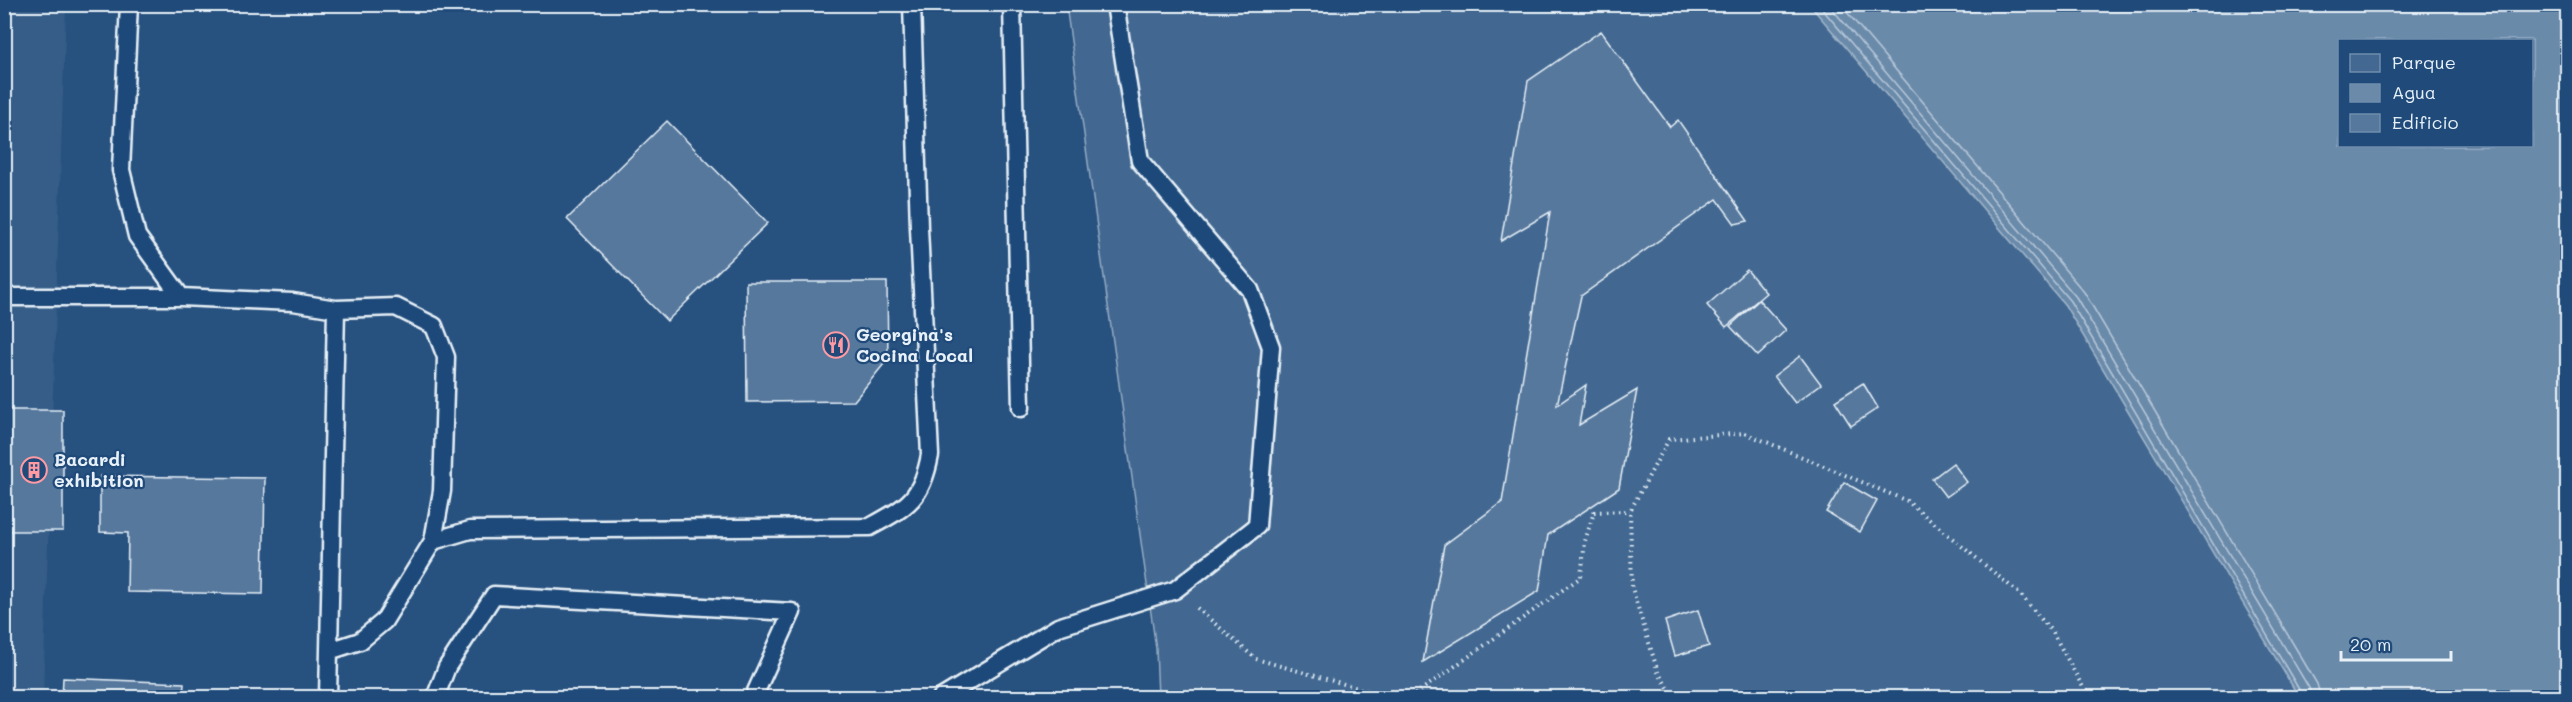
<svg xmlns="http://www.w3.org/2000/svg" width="2572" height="702" font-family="Mali,sans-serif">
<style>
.built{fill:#355d88}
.green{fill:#436891;stroke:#96acc4;stroke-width:1.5}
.water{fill:#6b8aaa;stroke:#9db3c9;stroke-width:1.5;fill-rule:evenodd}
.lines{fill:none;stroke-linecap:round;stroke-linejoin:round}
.shore{stroke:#b6c8d9;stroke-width:1.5}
.building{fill:#57789d;stroke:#e8f1f8;stroke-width:1.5}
.lane-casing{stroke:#e8f1f8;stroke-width:21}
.path{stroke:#e8f1f8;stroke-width:4;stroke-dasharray:1.5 4.5;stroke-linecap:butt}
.lane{stroke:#1f4a7a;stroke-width:16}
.labels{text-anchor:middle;stroke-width:4.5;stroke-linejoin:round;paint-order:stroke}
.poi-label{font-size:18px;font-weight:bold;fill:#e8f1f8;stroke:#1f4a7a;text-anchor:start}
</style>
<rect width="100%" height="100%" fill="#27517f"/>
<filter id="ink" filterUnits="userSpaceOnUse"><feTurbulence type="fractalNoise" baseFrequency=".0167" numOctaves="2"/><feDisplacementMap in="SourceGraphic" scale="12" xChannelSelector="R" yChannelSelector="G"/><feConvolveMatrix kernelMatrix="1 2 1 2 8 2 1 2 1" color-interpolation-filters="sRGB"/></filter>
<g filter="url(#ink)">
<path class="built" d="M4,5h62l-23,692h-38z"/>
<path class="green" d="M1066,5h744l255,300 234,392h-1141l-2,-48z"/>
<path class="water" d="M1810,5h757v692h-268l-234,-392zM2340,40h192v106h-192z"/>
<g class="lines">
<path class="shore" d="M1818,4l252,297 234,397
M1828,4l248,293 233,391 3,10
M1840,4l244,288 233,392 4,14"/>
</g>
<path class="building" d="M1601,31l69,96 8,-7 70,101 -13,3 -18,-25 -136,97 -24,109 29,-20 -7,40 58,-35 -18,98 -71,47 -9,56 -116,71 21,-117 58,-43 48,-290 -49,29 27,-160z
M667,121l101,102 -101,98 -100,-102z
M1747,270l19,23 -40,34 -19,-22z
M746,282h141l1,77 -34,42 -107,1z
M1759,300l27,30 -28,26 -28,-30z
M1800,356l21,28 -26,19 -21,-27z
M1863,383l15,25 -27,18 -16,-25z
M4,410h59v121h-59z
M1953,463l14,19 -21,15 -14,-18z
M100,476l165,2 -2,116 -136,-2 1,-59 -28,-1z
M1844,482l33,19 -17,31 -34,-20z
M1698,610l11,36 -34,10 -10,-35z
M63,678l121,5 -1,15h-121z"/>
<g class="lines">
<g class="lane-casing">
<path id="lane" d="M129,4l-8,166 16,66 44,61 112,5 43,7 -8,389
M1012,4l9,404
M4,297h177
M336,309l60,-2 38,19 12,31 -4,134 -9,50
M329,651l31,-10 24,-20 49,-80 37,-11 400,-3c38,-21 52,-28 60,-72l-11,-227 -7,-224
M435,698l12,-31 47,-72 298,17 -39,86
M941,698l117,-71 117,-37 82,-64 14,-179 -21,-57 -110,-129 -25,-157"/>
</g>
<path class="path" d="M1197,608l59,51 137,39
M1410,698l171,-121 4,-36 9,-29 36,-1
M1674,698l-16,-26 -26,-84 -2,-77 39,-72 76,-6 162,68 113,93 33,39 36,65"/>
<use href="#lane" class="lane"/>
</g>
</g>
<defs>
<g id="restaurant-ring" transform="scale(1.35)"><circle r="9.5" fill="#1f4a7a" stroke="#ff9aa2" stroke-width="1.5"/><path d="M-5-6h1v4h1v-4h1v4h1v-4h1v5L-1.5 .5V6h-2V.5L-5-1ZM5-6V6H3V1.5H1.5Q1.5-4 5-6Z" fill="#ff9aa2"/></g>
<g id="building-ring" transform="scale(1.35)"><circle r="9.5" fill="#1f4a7a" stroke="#ff9aa2" stroke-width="1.5"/><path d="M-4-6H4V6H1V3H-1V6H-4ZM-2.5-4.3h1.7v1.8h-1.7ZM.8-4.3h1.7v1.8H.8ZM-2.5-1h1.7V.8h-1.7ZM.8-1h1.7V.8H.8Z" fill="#ff9aa2"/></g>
</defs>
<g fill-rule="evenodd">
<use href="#restaurant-ring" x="836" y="345"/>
<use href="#building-ring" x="34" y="470"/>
</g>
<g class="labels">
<g class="poi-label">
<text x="856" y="341">Georgina's<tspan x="856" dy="21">Cocina Local</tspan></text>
<text x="54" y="466">Bacardi<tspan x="54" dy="21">exhibition</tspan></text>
</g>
</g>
<rect width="2572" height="702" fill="none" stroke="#1f4a7a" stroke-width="24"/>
<rect x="12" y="12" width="2548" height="678" fill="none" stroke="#e8f1f8" stroke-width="2" filter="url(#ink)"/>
<rect x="2338" y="39" width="195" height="108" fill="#1f4a7a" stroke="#6f8dac" stroke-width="1.5"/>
<rect x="2350" y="54" width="30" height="18" fill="#436891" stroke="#6f8dac" stroke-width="1.5"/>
<text x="2392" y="69" font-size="18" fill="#e8f1f8">Parque</text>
<rect x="2350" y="84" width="30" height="18" fill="#6b8aaa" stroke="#6f8dac" stroke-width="1.5"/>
<text x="2392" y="99" font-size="18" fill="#e8f1f8">Agua</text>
<rect x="2350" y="114" width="30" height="18" fill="#57789d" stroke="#6f8dac" stroke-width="1.5"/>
<text x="2392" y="129" font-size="18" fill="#e8f1f8">Edificio</text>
<path d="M2341 651v9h110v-9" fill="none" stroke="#e8f1f8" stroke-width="3"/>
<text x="2350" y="651" font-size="18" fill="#e8f1f8" stroke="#1f4a7a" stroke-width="4.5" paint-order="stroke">20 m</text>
</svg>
